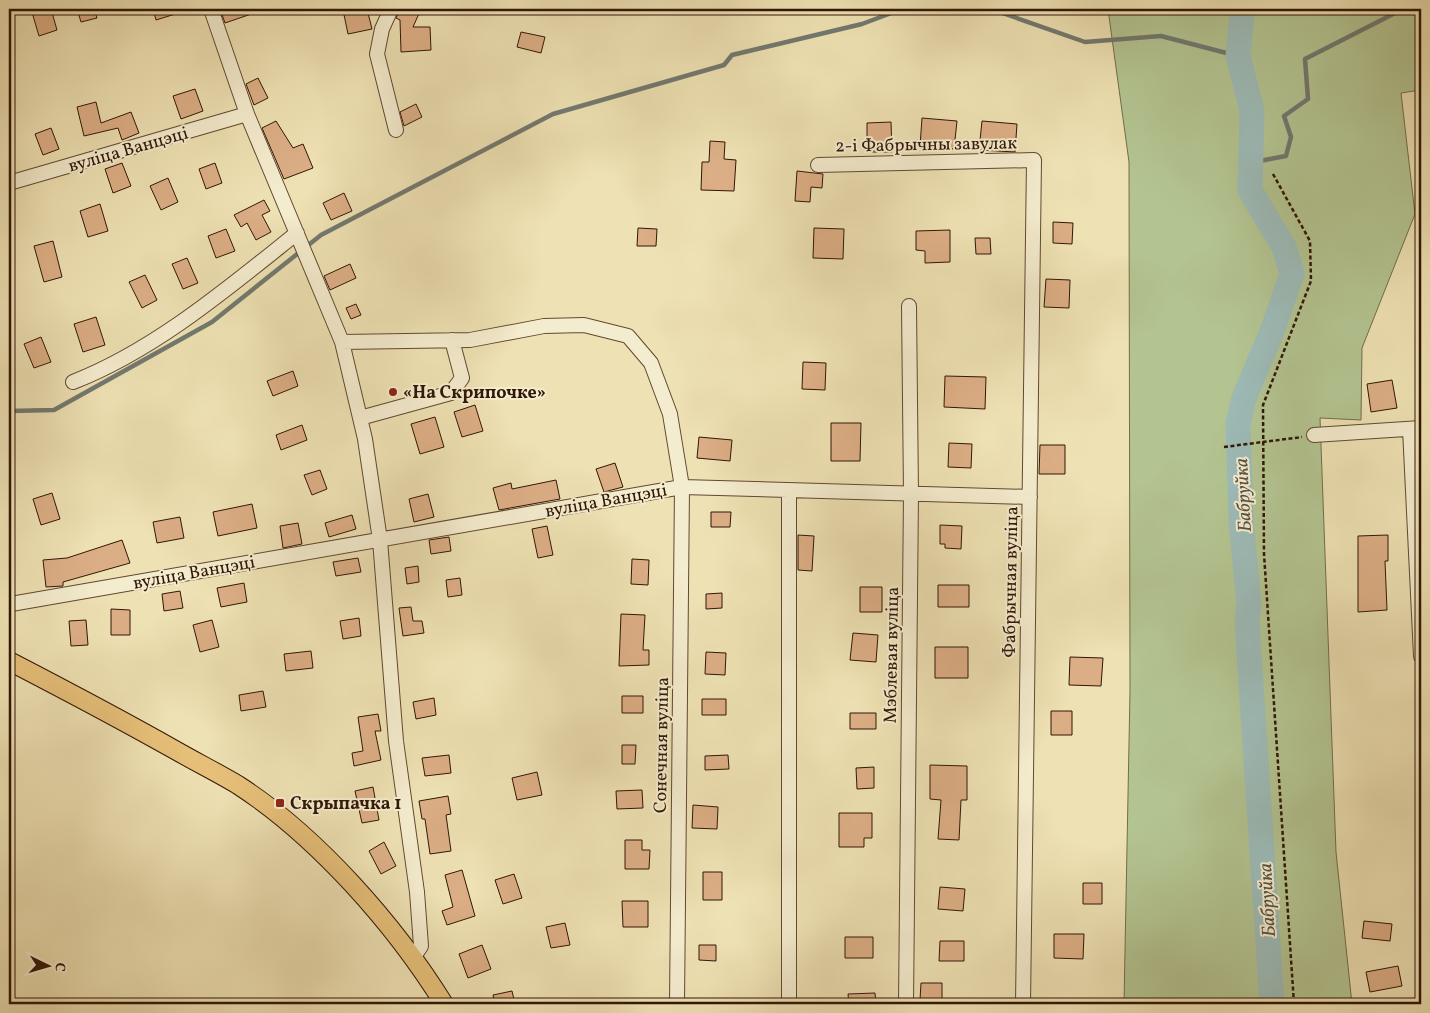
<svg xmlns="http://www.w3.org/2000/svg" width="1430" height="1013" font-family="Vollkorn,serif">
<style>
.green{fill:#b3c491;stroke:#726d4c}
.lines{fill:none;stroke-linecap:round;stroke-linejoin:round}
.stream{stroke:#727970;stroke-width:4.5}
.river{stroke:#9dbbb7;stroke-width:25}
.building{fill:#dcae85;stroke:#311606}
.minor-casing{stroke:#604931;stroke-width:16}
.major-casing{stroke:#311606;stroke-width:20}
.path{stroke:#311606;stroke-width:2.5;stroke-dasharray:4 2.5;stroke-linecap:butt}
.minor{stroke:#f4ecce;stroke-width:14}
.major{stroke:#e7c07a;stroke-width:18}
.poi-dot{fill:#8f2418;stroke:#f4ecce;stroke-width:2}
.labels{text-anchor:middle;stroke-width:4;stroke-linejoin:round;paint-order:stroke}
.street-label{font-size:18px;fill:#311606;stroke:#f4ecce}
.poi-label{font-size:18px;font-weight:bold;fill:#311606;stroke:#f4ecce;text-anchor:start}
.water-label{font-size:19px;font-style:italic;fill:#575044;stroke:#f4ecce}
</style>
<rect width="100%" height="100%" fill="#eee1b3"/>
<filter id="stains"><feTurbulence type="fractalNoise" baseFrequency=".004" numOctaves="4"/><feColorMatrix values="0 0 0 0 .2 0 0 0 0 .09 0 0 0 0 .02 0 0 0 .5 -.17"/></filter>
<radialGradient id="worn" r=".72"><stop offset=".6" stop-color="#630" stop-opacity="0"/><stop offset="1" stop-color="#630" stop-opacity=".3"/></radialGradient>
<path class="green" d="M1108,9h313v81l-20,3 14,121 -53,134 -1,72 -41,-2 16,434 16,152h-228l6,-313 -1,-529z"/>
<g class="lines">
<path class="stream" d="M991,9l94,33 76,-6 77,20
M1249,163l37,-7 5,-19 -7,-21 24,-17 -3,-40 98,-50
M9,411l45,-1 158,-88 109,-87 232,-121 171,-49 8,-10 130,-31 40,-15"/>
<path class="river" d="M1239,9l3,5 -4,42 14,55 -2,79 34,57 8,26 -19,56 -29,69 -6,26 3,97 8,83 -2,18 25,382"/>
</g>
<path class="building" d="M31,9h20l6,21 -18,6z
M77,9h17l3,9 -16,4z
M153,9h32v2l-29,9z
M220,9h40v2l-35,12z
M349,9h18l5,20 -24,5 -5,-24z
M400,9h21l-8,18h17l1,23 -30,2 -1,-32 -4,-2z
M521,32l24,5 -4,16 -24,-6z
M258,78l10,20 -14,7 -8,-21z
M195,89l8,22 -22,8 -8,-23z
M96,102l5,21 30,-11 8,21 -17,7 -4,-12 -34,8 -7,-29z
M416,104l6,13 -18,9 -4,-14z
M922,118l35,3 -3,28 -34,-3z
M276,121l17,27 10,-4 10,24 -29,11 -22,-51z
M982,121l35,3 -2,28 -36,-2z
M891,122l1,30h-25v-29z
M51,128l8,21 -16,6 -8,-21z
M710,141l15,1 -1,17 12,1 -2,31 -33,-1 1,-28h7z
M122,163l9,23 -18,7 -8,-24z
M215,163l7,20 -16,6 -7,-20z
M797,171l26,3 -1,14 -11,-1 -1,15 -15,-1z
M168,178l10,24 -17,8 -11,-24z
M344,193l8,18 -21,9 -8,-17z
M264,200l6,11 -8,4 9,17 -15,8 -9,-17 -6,4 -7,-12z
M100,204l8,27 -20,6 -8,-26z
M1053,222l20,1 -1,21 -19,-1z
M638,228l19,1 -1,17h-19z
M814,228l30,1 -1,30 -30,-1z
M226,229l9,22 -19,7 -8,-22z
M950,230v32l-25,1v-12l-9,-1v-19z
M975,238h15l1,16h-15z
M53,241l9,36 -18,5 -10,-36z
M187,258l11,25 -15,6 -11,-25z
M350,264l6,14 -26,12 -6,-14z
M145,275l12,25 -15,8 -13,-26z
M1046,279l24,1 -1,28 -25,-1z
M356,304l5,11 -10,4 -5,-11z
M96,317l9,28 -22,7 -9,-28z
M41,337l10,25 -17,6 -10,-24z
M803,362l23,1 -1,27 -23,-1z
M293,371l5,15 -25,10 -6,-15z
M945,376l41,1 -1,32 -41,-2z
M1392,380l5,28 -26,4 -4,-28z
M475,405l8,26 -21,6 -8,-25z
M435,417l9,30 -24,7 -9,-30z
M831,423h30l-1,38h-29z
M302,425l5,15 -26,10 -5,-15z
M699,437l33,3 -2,21 -33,-3z
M949,443l23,1 -1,24 -23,-1z
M1040,445h25v29h-26z
M615,463l8,24 -19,5 -8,-23z
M320,470l7,19 -15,6 -8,-20z
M556,480l4,19 -61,11 -6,-22 18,-5 1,6z
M52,493l8,26 -19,6 -8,-26z
M428,494l6,23 -20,5 -5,-23z
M252,504l5,24 -39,8 -5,-24z
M711,512h20l-1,15h-19z
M352,515l4,14 -27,8 -4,-14z
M180,517l4,21 -27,5 -4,-21z
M298,523l4,21 -19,4 -3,-22z
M940,525l22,1 -1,23 -16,-1v-4h-5z
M547,526l6,29 -15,3 -6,-29z
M798,535l16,1 -2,35 -14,-1z
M1388,535v26h-3l2,49 -29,2v-76z
M449,537l2,14 -20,3 -2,-14z
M122,540l8,23 -67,19v4l-17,1 -3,-27 24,-2z
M358,558l3,14 -25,4 -3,-14z
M632,559l17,1 -1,25 -17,-1z
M418,566l1,16 -12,2 -2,-16z
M460,578l2,17 -14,2 -2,-17z
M244,583l3,19 -26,5 -4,-19z
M938,585h31v22h-31z
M860,587h22v25h-22z
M180,591l3,17 -19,3 -2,-17z
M722,593v15l-16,1v-15z
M411,607l2,14h9l2,12 -21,3 -4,-28z
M111,609l19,1v25h-19z
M621,614l24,1 -2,35h6v15l-30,1z
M359,618l2,18 -18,3 -3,-18z
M86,620l2,25 -17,1 -2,-25z
M212,620l7,27 -19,5 -7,-27z
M853,633l25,2 -2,27 -26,-2z
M935,647h33v31h-33z
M311,651l2,17 -27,3 -2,-17z
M706,652l20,1 -1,22 -20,-1z
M1070,657l33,1 -2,28 -32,-1z
M263,691l3,16 -25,4 -2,-16z
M622,696h21v17h-21z
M434,698l2,17 -20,4 -3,-17z
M702,699h24v16h-24z
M1051,711h21v24h-21z
M850,713h26v16h-26z
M378,714l3,17h-6l6,29 -27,6 -2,-13 11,-2 -5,-34z
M622,745h14l-1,19h-13z
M449,755l2,18 -26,3 -3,-18z
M728,755l1,14 -24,1v-14z
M930,765l37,1v34h-6l-2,40 -21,-1 3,-39 -11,-1z
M874,767v21l-17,1 -1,-21z
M537,772l5,23 -25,5 -5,-22z
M373,787l6,33 -17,3 -7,-32z
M642,790l1,18 -26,1 -1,-18z
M448,796l3,18 -5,1 5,36 -21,3 -5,-35h-3l-3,-18z
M693,805l25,2 -1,22 -25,-1z
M839,813h33v25h-8v9h-25z
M625,840h17v10h8l-1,19h-24z
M384,842l12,24 -15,8 -12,-23z
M462,870l13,46 -28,9 -5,-14 11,-4 -8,-32z
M703,872h19v28h-19z
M514,874l8,24 -19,6 -8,-24z
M1083,883h19v21h-19z
M940,887l25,2 -2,22 -25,-2z
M622,901h26v26h-25z
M1364,921l28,3 -2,17 -28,-3z
M565,923l5,22 -19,3 -5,-21z
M1054,934h30l-1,25 -29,-1z
M845,937h28v21h-28z
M940,941h24v20h-25z
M482,945l9,24 -23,9 -9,-24z
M699,945h17v16l-17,-1z
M1398,966l4,20 -32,6 -4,-20z
M921,983h21v17h-22z
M512,991l3,13h-20l-2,-9z
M875,993l1,11h-27l-1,-10z"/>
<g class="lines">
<g class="minor-casing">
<path id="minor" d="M211,9l36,105 95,228 23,97 15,101 16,201 21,151 4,54 -8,12
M391,9l-9,20 -5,25 19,76
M818,165l216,-5 -11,844
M9,183l238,-69
M342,342l128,-2 74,-14 40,-1 44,11 23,27 19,51 12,73 -5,517
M73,382c82,-32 155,-94 224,-149
M360,418l91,-25 11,-15 -10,-38
M1410,429l11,227
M1314,435l107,-7
M789,490v514
M9,606l2,-2 671,-117 348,10
M906,1004l5,-510 -2,-188"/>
</g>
<g class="major-casing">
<path id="major" d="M9,661c56,29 111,58 166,89 21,12 43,23 63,35 79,51 157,140 206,219"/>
</g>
<path class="path" d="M1273,174l37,67 1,40 -48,124 1,149 30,450
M1224,447l78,-10"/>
<use href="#minor" class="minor"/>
<use href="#major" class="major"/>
</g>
<g class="poi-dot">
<circle cx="393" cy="392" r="5"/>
<rect x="275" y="798" width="10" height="10" rx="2.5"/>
</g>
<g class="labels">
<g class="street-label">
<text transform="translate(926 144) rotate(-1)" y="6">2-і Фабрычны завулак</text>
<text transform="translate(128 149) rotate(-16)" y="6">вуліца Ванцэці</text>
<text transform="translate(606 500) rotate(-10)" y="6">вуліца Ванцэці</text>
<text transform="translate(194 572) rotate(-10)" y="6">вуліца Ванцэці</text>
<text transform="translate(1010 582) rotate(-89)" y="6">Фабрычная вуліца</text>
<text transform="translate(891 655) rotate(-89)" y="6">Мэблевая вуліца</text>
<text transform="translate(661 745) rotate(-89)" y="6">Сонечная вуліца</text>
</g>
<g class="poi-label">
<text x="403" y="398">«На Скрипочке»</text>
<text x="290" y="809">Скрыпачка 1</text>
</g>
<g class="water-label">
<text transform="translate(1242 495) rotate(-93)" y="7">Бабруйка</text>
<text transform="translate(1266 900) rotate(-93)" y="7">Бабруйка</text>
</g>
</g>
<rect width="1430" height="1013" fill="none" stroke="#eee1b3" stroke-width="30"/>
<rect x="10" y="10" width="1410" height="993" fill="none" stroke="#311606" stroke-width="2.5"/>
<rect x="15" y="15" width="1400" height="983" fill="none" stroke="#311606"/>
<g transform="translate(48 966) rotate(95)" stroke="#f4ecce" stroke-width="4" paint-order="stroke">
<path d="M0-4L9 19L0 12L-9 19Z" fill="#311606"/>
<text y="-8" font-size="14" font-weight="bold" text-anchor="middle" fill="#311606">С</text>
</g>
<rect width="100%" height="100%" filter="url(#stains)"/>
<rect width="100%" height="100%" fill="url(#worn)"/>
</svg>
